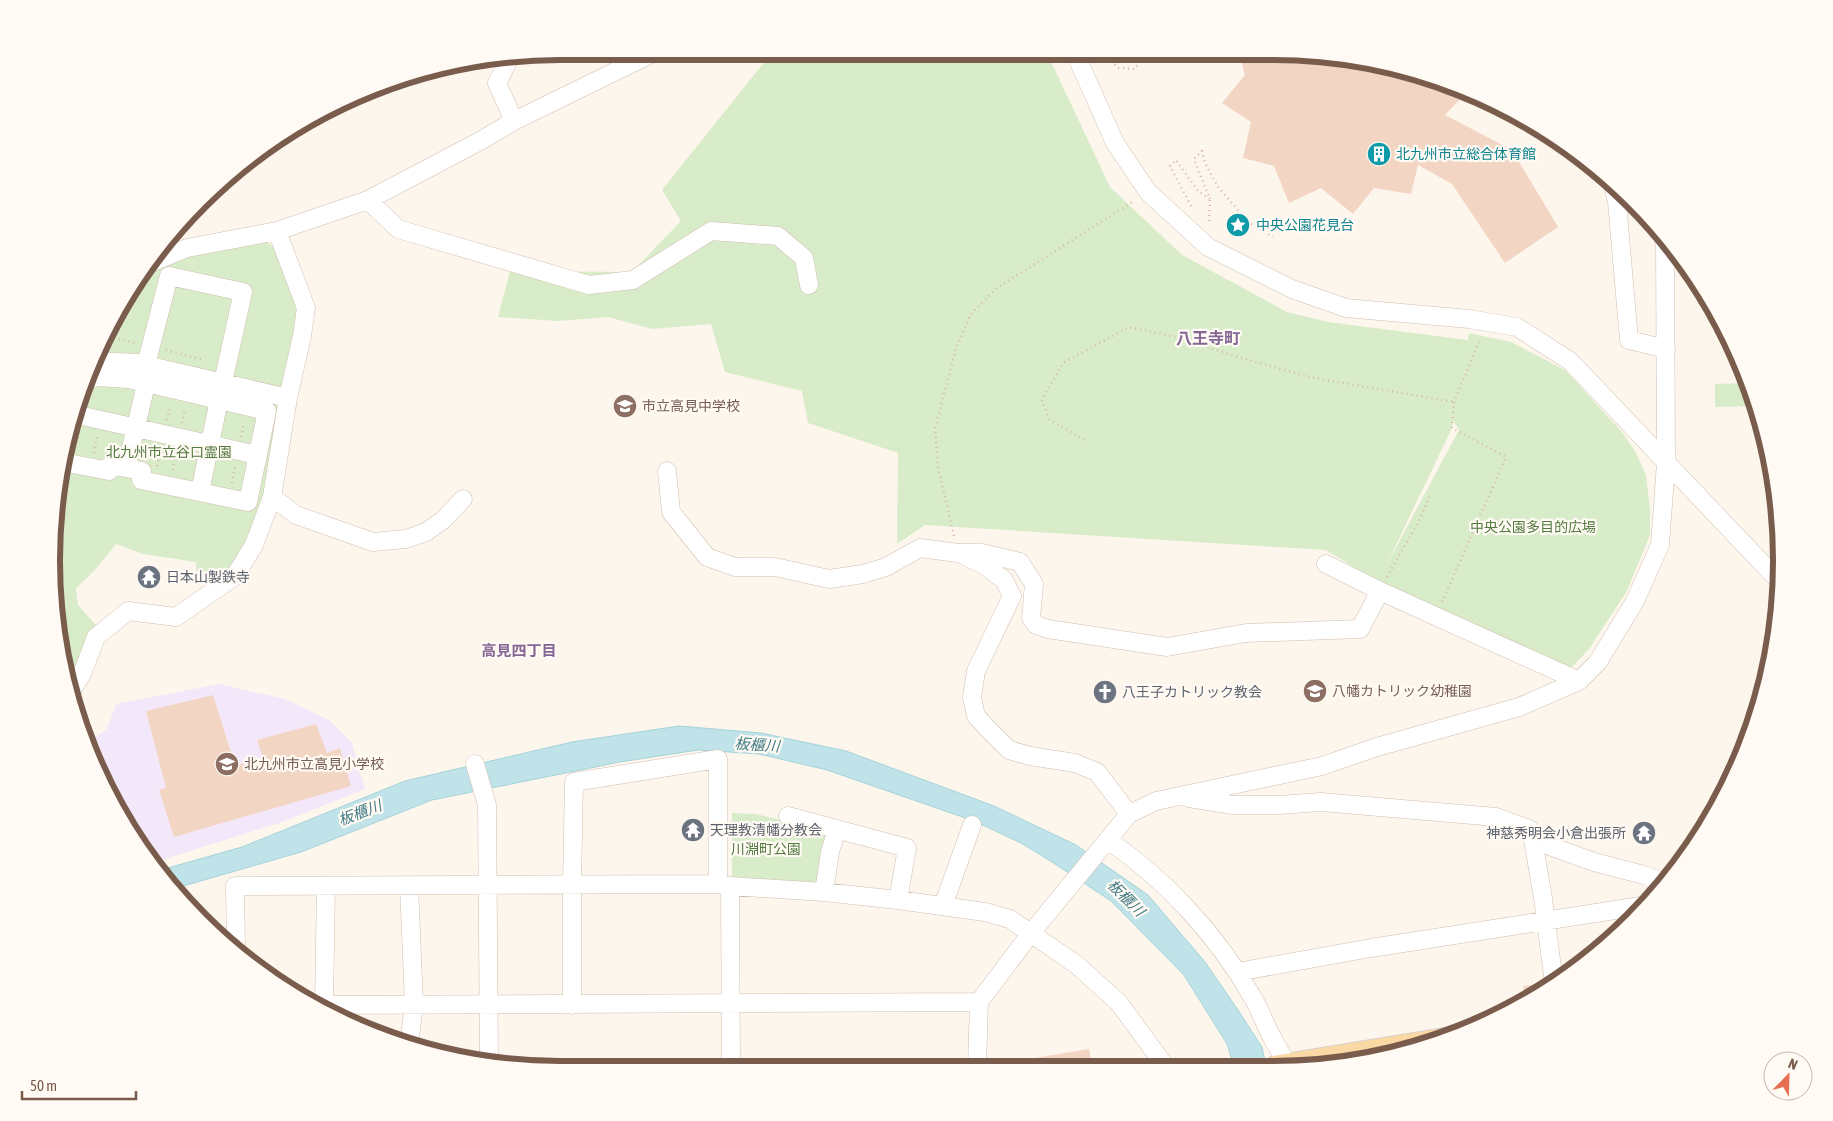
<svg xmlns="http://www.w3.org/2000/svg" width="1833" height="1121" font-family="'Asap Condensed','Noto Sans JP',sans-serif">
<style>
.education{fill:#f3e8fa}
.green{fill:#d8ecc9;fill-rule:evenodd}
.water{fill:#bfe3e8;stroke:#a5d3da}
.building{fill:#f3d5c3}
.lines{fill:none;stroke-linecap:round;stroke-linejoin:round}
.minor-casing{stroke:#d1beb0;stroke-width:19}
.major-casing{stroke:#dad1cd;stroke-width:23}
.path{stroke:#d9b8a5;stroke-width:2.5;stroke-dasharray:1 4;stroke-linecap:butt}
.minor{stroke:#fff;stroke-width:18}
.major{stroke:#fbd9a5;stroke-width:21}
.labels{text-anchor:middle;stroke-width:4.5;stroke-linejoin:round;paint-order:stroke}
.culture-label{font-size:14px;fill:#0d838f;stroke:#fffaf3;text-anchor:start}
.education-label{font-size:14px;fill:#785e54;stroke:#fffaf3;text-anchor:start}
.park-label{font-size:14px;fill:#537a41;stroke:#fffaf3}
.worship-label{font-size:14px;fill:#5b616d;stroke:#fffaf3;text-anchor:start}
.neighbourhood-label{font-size:15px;font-weight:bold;fill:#846695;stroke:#fffaf3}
.water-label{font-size:15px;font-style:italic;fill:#437c86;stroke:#fffaf3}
.quarter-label{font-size:16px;font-weight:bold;fill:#846695;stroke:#fffaf3}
.rim{fill:none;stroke:#7a5c4d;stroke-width:6}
</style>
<rect width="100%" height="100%" fill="#fdf6ec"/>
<path class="education" d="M219,684l66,15 44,21 23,23 13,46 -86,34 -127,40 -48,-77 -19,-46 7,-1 15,-10 9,-25z"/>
<path class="green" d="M1047,53l63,134 72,68 105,57 41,10 140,18 1,-7 42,9 54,28 57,62 14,21 10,22 4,35v25l-23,56 -38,58 -19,20 -192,-87 -52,-32 -401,-25 -28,19 1,-91 -90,-30 -6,-32 -77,-19 -14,-48 -59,5 -44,-12 -49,4 -61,-4 12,-46 122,1 49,-51 -19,-31 108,-135zM1453,420l6,10 -73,136 66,-138z
M267,242l8,6 24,64 -39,204 -24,48 -16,13 -24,7v-22l-53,-8 -27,-10 -23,28 -17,16 2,17 18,20 -22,47 -11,-6 -2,-6 -10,-99 5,-67 22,-97 26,-62 38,-62 32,-12 24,-7z
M1748,383l7,23 -40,1v-23z
M732,813l24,1 75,18 -9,54 -90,-9z"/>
<path class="water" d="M679,726l82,7 85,18 148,55 82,39 72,50 57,67 33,48 24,37 4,19h-32l-7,-22 -43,-69 -73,-74 -59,-39 -31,-19 -47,-22 -147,-51 -68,-16 -61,-4 -78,12 -188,38 -131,52 -128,37 -16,-18 85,-24 163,-66 167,-39z"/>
<path class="building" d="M1306,52l130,26 30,15 -21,22 67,35 46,77 -53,36 -53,-79 -34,-19 -7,29 -37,-6 -21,26 -32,-26 -32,15 -15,-37 -31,-8 8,-36 -29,-19 23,-28 -6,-22z
M213,695l22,70 29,-4 -7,-21 59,-16 11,29 13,-5 11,38 -177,51 -15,-47 7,-2 -20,-77z
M1543,984l2,5 -20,14 -2,-17z
M1089,1049l3,17 -68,1 -1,-7z"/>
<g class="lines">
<g class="minor-casing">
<path id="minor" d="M1075,53l40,90 33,49 60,55 84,42 54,19 123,11 48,8 53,34 210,221
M511,56l-14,27 17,38
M1613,184l4,18 12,138 37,9
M368,200l30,29 191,56 44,-5 78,-49 67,5 26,22 5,27
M277,231l29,77 -4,28 -14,62 -16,99 24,18 77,27 33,-3 20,-7 17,-12 20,-21
M148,264l39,-16 90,-17 91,-31 112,-59 34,-20 135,-66
M93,361l44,2 151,35
M146,365l23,-89 74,16 -24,108 -19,92
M74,414l183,41
M63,462l46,9 1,-6 32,6 -1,9 107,22 19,-91 -138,-32 -31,-2 -12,2
M126,468l23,-96
M667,471l4,41 36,45 28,10h40l54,12 34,-5 23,-7 34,-19 38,5h24l38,9 14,22 -3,34 5,7 12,4 119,18 79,-14 114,-4 20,-38
M965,556l19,9 20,15 8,16 -36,75 -4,26 4,19 13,14 20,20 21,6 45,7 22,9 32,42
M1326,564l54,27 199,90
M70,693l12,-19 14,-37 32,-26 48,6 59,-41 19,-31 18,-48
M475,764l12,41 2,256
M1189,798l44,7h46l42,-3 175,15 33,12 4,11 10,58 11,85
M788,816l119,32 -9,52
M1108,840c58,40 110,96 145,158 8,13 12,28 20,41 4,9 11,17 14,27
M1533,840l61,22 50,13 18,7
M409,886l5,119 -5,40
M730,886l1,182
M824,892l6,-40 7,-23
M943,906l29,-81
M236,950l-1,-64 483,-2 12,2 94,6 74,8 87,12 25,7 67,46 42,38 46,63
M1237,972l134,-24 270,-42
M320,1005l659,-3
M324,1005l2,-119
M572,1005v-120l2,-103 144,-23v125
M977,1067l2,-65 52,-69 98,-119 27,-13 166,-35 55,-19 142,-40 60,-26 19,-19 37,-61 25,-56 6,-82 -1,-223"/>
</g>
<g class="major-casing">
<path id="major" d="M1276,1066l171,-28"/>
</g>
<path class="path" d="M1105,53l13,15 17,1 10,-16
M1191,206l-21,-40 6,-6 22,31 12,8 -16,-40 8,-8 3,12 13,24 30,35 25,15
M1209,221l1,-22
M104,336l32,7
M166,350l38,10
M167,420l3,-14
M182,423l3,-14
M241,437l3,-15
M1084,440l-35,-21 -7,-19 21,-37 66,-36 47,10 62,20 71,20 145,25
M75,448l4,-16
M94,453l3,-17
M157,466l4,-16
M173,470l3,-17
M232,483l3,-16
M954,536l-16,-69 -3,-39 21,-80 15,-34 26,-26 137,-87
M1387,577l33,-58 11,-26
M1442,602l64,-145 -54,-29 2,-26 25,-60"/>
<use href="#minor" class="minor"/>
<use href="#major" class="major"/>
</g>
<defs>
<g id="building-disc" transform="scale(1.25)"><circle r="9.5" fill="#0f9aa8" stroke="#fffaf3"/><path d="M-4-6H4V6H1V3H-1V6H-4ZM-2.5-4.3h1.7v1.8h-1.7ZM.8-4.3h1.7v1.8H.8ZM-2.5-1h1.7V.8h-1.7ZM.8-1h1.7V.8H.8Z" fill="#fff"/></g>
<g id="sight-disc" transform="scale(1.25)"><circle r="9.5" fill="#0f9aa8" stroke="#fffaf3"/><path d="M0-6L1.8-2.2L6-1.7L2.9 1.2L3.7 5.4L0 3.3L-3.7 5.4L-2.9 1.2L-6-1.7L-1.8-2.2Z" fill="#fff"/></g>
<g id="school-disc" transform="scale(1.25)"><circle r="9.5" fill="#8d6e63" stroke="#fffaf3"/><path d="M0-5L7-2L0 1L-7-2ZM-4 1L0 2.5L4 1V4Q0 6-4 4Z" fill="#fff"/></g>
<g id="temple-disc" transform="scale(1.25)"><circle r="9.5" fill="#6b7280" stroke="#fffaf3"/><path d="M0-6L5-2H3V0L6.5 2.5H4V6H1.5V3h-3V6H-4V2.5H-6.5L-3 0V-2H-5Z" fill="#fff"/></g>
<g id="church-disc" transform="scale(1.25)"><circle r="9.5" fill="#6b7280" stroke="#fffaf3"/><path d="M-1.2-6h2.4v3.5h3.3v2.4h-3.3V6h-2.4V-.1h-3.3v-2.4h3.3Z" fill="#fff"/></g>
</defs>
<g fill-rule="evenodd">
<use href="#building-disc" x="1379" y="154"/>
<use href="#sight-disc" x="1238" y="225"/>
<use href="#school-disc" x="625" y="406"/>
<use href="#temple-disc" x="149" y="577"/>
<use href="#school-disc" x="1315" y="691"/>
<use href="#church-disc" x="1105" y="692"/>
<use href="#school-disc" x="227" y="764"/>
<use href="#temple-disc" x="693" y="830"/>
<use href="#temple-disc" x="1644" y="833"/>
</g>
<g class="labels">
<g class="culture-label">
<text x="1396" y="159">北九州市立総合体育館</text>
<text x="1256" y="230">中央公園花見台</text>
</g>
<g class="education-label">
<text x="642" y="411">市立高見中学校</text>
<text x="1332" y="696">八幡カトリック幼稚園</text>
<text x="244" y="769">北九州市立高見小学校</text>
</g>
<g class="park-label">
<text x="169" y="457">北九州市立谷口霊園</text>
<text x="1533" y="532">中央公園多目的広場</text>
<text x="766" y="854">川淵町公園</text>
</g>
<g class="worship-label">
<text x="166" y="582">日本山製鉄寺</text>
<text x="1122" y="697">八王子カトリック教会</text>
<text x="710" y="835">天理教清幡分教会</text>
<text x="1626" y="838" text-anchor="end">神慈秀明会小倉出張所</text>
</g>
<g class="neighbourhood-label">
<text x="519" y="656">高見四丁目</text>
</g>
<g class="water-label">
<text transform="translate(757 745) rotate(4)" y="5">板櫃川</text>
<text transform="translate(360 813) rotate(-21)" y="5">板櫃川</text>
<text transform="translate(1126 898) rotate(45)" y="5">板櫃川</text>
</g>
<g class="quarter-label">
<text x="1208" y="344">八王寺町</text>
</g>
</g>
<path d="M0 0H1833V1121H0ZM560 60H1273A500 500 0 0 1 1773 560V561A500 500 0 0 1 1273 1061H560A500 500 0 0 1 60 561V560A500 500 0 0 1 560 60Z" fill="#fffaf3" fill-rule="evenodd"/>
<path class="rim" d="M560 60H1273A500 500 0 0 1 1773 560V561A500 500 0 0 1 1273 1061H560A500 500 0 0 1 60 561V560A500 500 0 0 1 560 60Z"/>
<g transform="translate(1788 1076) rotate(23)"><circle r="24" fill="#fffaf3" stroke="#cabbb1"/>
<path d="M0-4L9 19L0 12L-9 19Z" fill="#e76f51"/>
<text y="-8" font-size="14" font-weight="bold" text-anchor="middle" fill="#7a5c4d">N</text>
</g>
<path d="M22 1091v8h114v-8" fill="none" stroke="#7a5c4d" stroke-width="2.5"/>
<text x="30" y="1091" font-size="15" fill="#7a5c4d" stroke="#fffaf3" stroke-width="4" paint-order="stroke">50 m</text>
</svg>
